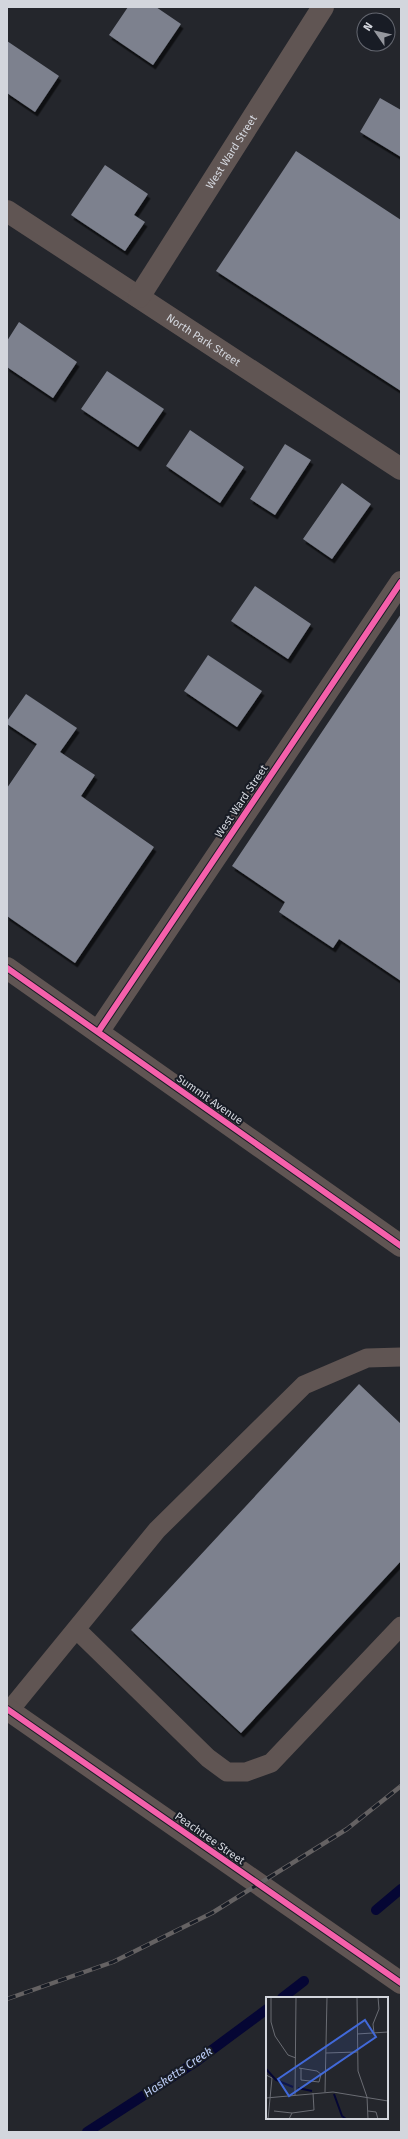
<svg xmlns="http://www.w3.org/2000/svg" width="408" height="2139" font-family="'Fira Sans',sans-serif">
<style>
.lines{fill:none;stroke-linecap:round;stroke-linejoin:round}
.stream{stroke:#050634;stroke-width:10}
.building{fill:#7d818e;filter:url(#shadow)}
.lane{stroke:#605553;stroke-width:19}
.street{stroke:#605553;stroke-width:22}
.rail-casing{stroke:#656263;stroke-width:4.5}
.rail{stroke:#181c25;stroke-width:3;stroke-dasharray:9;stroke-linecap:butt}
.cycleway-casing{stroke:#181c25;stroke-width:8}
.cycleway{stroke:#f560ab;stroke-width:6}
.labels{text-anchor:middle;stroke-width:4;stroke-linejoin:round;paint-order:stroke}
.street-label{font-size:11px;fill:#d3d6dd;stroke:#181c25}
.water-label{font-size:12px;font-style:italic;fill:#bacbf4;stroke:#181c25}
.inset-river{fill:none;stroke:#050634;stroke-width:2}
.inset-road{fill:none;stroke:#6a6c73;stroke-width:1}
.view{fill:#4169d9;fill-opacity:0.15;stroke:#4169d9;stroke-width:2}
.inset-edge{fill:none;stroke:#d3d6dd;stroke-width:2}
</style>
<defs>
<filter id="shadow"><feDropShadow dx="2.5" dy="4.5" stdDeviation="0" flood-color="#0009"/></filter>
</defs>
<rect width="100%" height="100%" fill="#24262c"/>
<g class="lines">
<path class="stream" d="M376,1910l25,-21
M282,1998l22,-17
M87,2132l110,-71 70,-52"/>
</g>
<path class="building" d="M128,7h28l25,17 -28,41 -44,-30z
M7,41l52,35 -24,36 -28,-19z
M380,98l21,12v47l-41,-25z
M296,151l105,69v171l-185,-120z
M105,165l43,29 -14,21 11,7 -20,29 -54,-36z
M19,322l58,40 -24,36 -46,-31v-26z
M107,371l57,38 -26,38 -57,-38z
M190,430l54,37 -24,36 -54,-37z
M285,444l26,16 -36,55 -25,-16z
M342,483l29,21 -39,55 -29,-20z
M255,586l56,38 -23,35 -57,-38z
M401,614v367l-62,-42 -6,9 -54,-36 6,-10 -53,-36z
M208,655l54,36 -25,36 -53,-36z
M26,694l51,34 -17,24 35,23 -14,21 73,51 -79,116 -68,-47v-128l30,-44 -30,-20v-3z
M359,1384l42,40v137l-160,172 -110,-103z"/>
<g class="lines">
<path class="lane" d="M76,1629l132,129 19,14h19l25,-9 130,-137
M9,1711l148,-181 147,-145 63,-27 34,-1"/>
<g class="street">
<path id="s1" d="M7,211l394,258"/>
<path id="s2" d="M139,297l184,-290"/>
<path d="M7,968l394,278"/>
<path d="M98,1032l303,-450"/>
<path d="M7,1709l394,274"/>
</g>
<g class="rail-casing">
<path id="rail" d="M7,1999l106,-37 99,-49 135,-84 54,-43"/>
</g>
<use href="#rail" class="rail"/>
<g class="cycleway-casing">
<path id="cycleway" d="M7,968l394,278
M98,1032l303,-450
M7,1709l394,274"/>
</g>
<use href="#cycleway" class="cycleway"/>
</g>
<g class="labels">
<g class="street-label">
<text dy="4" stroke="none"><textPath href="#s2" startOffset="172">West Ward Street</textPath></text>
<text dy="4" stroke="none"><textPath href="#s1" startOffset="235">North Park Street</textPath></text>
<text transform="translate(241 801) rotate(-56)" y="4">West Ward Street</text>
<text transform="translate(210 1099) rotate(35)" y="4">Summit Avenue</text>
<text transform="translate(210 1838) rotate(35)" y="4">Peachtree Street</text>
</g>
<g class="water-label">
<text transform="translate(178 2072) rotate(-34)" y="4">Hasketts Creek</text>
</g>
</g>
<g transform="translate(266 1997)">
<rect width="122" height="122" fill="#24262c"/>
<path class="inset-river" d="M0,72l10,11 17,7M32,91l14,3M68,97l8,22 4,3"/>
<path class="inset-road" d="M5,0v25l4,14 13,19 8,3M91,0l1,74 9,26M108,36l-1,-9 6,-15 -1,-12M91,37l31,-2M60,56l31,-1M33,71l18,3 5,4M35,71v12l18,2 2,-8M0,78l6,3 -4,41M59,95l2,-95M29,98l1,-98M101,100l1,22M0,101l67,-6 55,9M8,114l18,2M102,114l8,1 2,7M23,122l3,-6 22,-3 -1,-17"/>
<path class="view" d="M99,23l11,17 -87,59 -11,-17z"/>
<rect width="122" height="122" class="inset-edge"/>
</g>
<rect width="408" height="2139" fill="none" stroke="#d3d6dd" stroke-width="16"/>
<g transform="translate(376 32) rotate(304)"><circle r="19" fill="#181c25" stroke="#63666f"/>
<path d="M0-3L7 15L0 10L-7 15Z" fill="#96989f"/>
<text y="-6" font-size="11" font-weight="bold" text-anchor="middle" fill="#d3d6dd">N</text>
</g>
</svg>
